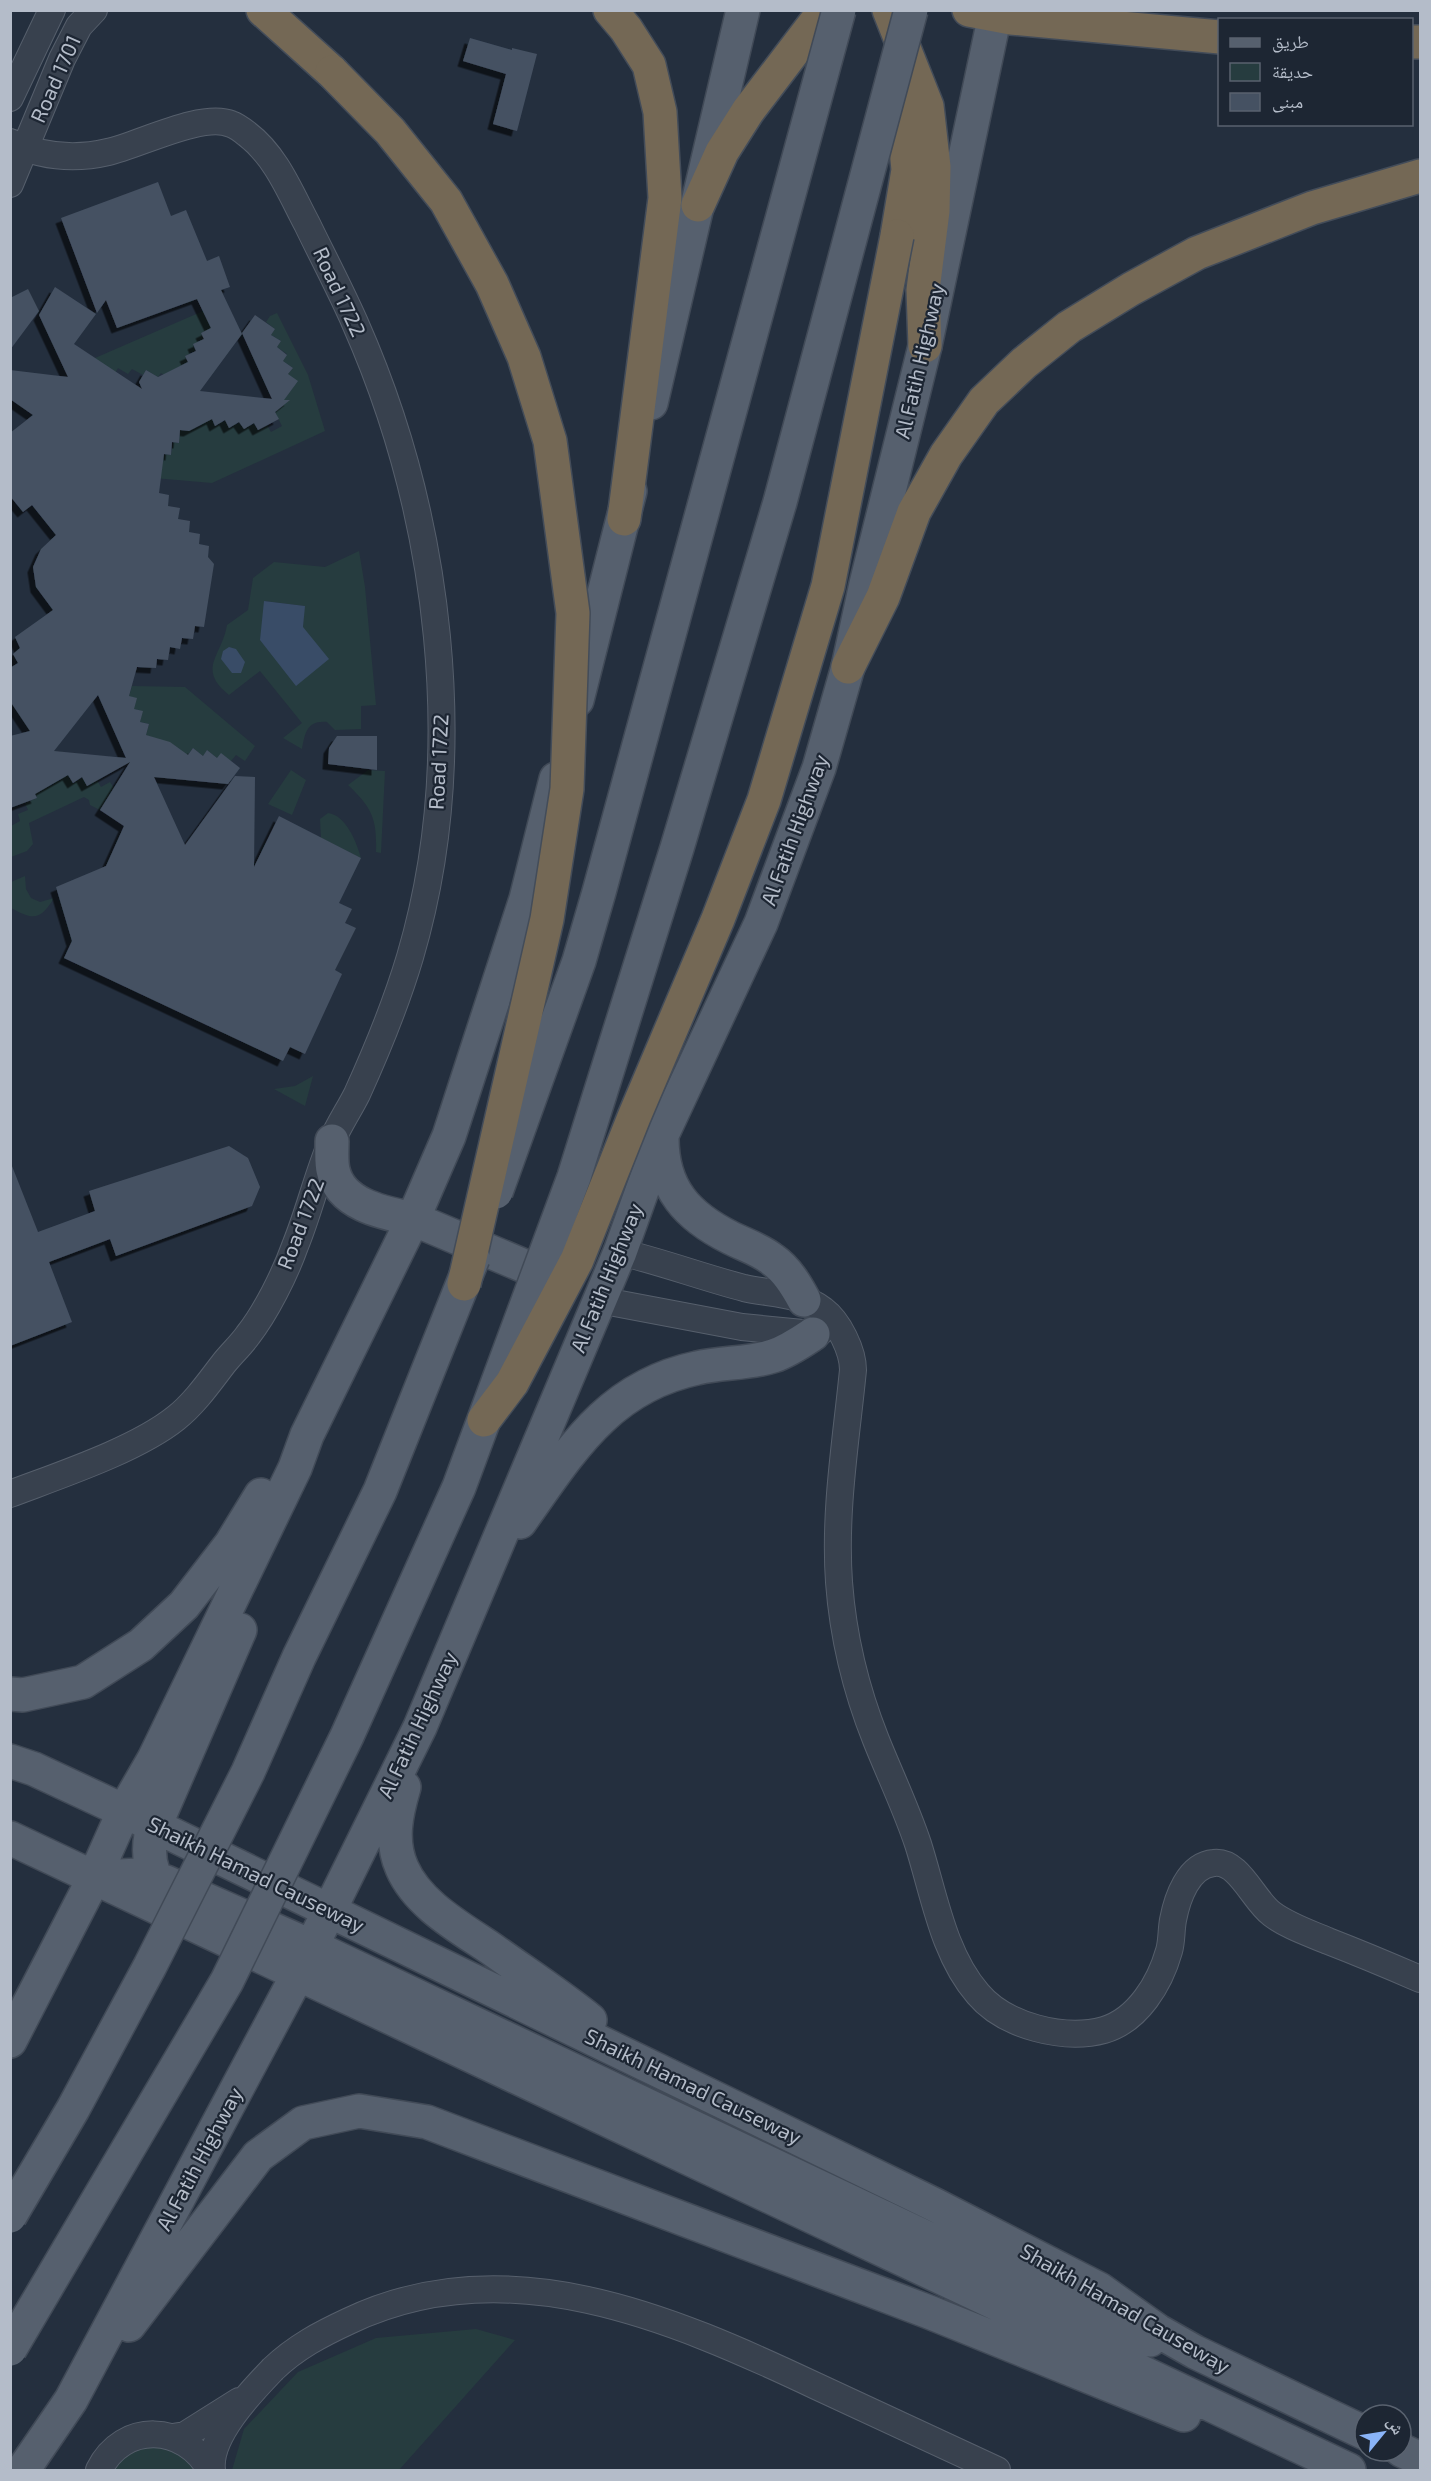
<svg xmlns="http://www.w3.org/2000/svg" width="1431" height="2481" font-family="'Exo 2','Noto Naskh Arabic',sans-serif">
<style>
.green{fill:#263c3f;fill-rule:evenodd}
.water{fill:#394c67}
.building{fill:#455162;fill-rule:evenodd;filter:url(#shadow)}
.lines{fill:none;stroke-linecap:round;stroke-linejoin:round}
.minor-casing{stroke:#565f6c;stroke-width:28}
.major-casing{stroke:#414a57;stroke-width:36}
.highway-casing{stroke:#434c59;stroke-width:36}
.minor{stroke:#38414e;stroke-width:26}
.major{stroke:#56606e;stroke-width:33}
.highway{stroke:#746855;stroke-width:33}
.major-bridge-casing{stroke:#414a57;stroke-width:36;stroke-linecap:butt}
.highway-bridge-casing{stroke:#434c59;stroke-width:36;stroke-linecap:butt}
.major-bridge{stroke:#56606e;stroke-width:33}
.highway-bridge{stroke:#746855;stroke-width:33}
.labels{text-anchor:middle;stroke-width:4.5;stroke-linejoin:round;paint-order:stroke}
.street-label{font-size:21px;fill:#b4bcc9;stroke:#1d2633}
</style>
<defs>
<filter id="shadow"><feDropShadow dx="-5.5" dy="5.5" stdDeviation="0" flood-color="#0009"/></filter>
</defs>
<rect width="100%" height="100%" fill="#242f3e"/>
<path class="green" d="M217,305l-6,23 -10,5 3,6 -11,6 3,6 -11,5 3,6 -17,17 -10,-6 -3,4 -12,-7 -3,5 -11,-6 -4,5 -10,-6 -13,22 -10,-32z
M277,313l31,62 17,56 -113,52 -58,-5 10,-24 7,1 2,-13 6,1 1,-13 7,1 2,-15 23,3 3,6 10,-5 4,7 10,-5 5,7 10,-6 4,7 9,-5 4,7 11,-6 -7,-14 9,-7 -2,-3 6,-28 5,-6 -10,-7 4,-7 -10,-7 4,-6 -10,-6 4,-6 -9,-7 4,-6z
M359,551l6,36 11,118 -15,1v23l-26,1 -8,-8c-20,-2 -22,11 -25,27l-19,-11 19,-15 -42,-52 -31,24c-33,-26 -7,-39 -2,-70l21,-15 5,-32 21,-16 51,5zM264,601l40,5 -1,21z
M132,686l53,1 70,59 -10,15 -9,-6 -5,6 -14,-3 -10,-8 -4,6 -10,-8 -5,7 -42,-20 3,-11 -9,-2 2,-11 -8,-2 -5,-13z
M291,770l15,10 -14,35 -24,-11z
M368,770l17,1 -4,82 -5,-1c1,-34 -4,-44 -28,-67z
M68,775l5,8 9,-6 5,9 10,-6 4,7 9,-5 4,6 -14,22 -10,-5 -1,-5 -5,-3 -55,26 4,21 -6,7 -16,6v-31l9,-5 -2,-7 10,-4 -3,-7 12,-5 -3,-7z
M328,813c18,2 29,30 33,45l-40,-20 -1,-19z
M25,876l1,13 5,9 9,4 14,-4c-14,23 -21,22 -43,10v-26z
M313,1076l-8,30 -31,-17 21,-3z
M476,2329l39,11 -116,130h-167l12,-41 54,-57 78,-34z
M156,2444l17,4 27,22h-90c14,-16 25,-22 46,-26z"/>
<path class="water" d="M264,601l41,5 -2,21 26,32 -33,27 -36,-46z
M229,647l7,2 9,13 -4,11h-9l-11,-14 2,-8z"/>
<path class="building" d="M470,38l42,12v-2l25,6 -20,77 -24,-7 13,-50 -43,-13z
M158,182l13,34 15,-6 21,51 12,-5 11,31 -9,3 21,44 -42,57 72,8 -30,-66 13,-18 20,14 -4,6 10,6 -4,6 10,8 -4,6 10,7 -5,6 10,7 -14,19h6l-15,12 4,7 -21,11 -4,-7 -10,6 -5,-7 -10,6 -4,-8 -10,6 -3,-7 -23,12 -9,-1 -1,13 -7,-1 -1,13 -7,-1 -5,39 10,2 -1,11 12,2 -2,11 12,2 -1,11 11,2 -1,10 10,2 -1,11 6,7 -10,63 -9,-1 -2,13 -11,-1 -2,11 -10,-2 -2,13 -11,-1 -1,9 -19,-1 -8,29 8,2 -3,11 9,2 -3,11 9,2 -3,11 24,7 18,13 5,-7 10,8 4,-6 10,8 4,-5 19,15 -12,16 -74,-7 31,68 50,-69 20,1 -1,90 25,-51 82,42 -22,45 13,6 -7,14 11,5 -21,42 7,4 -37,80 -15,-7 -7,14 -219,-103 8,-17 -16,-54 50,-21 18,-40 -24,-16 30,-48 -43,24 -5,-9 -9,6 -5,-8 -33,19 2,4 -27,10v-72l20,-5 -20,-30v-33l8,-5 -5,-9 7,-6 -5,-11 38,-27 -17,-23 -3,-20 8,-18 15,-14 -24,-30 -9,7 -13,-16v-63l23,-18 -23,-16v-29l58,7 -29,-62 16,-28 41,27 -22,30 68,45 -3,-7 7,-12 12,7 30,-15 -3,-6 11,-5 -3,-7 11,-5 -3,-6 10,-5 -14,-29 -80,29 -11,-28 -9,13 -36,-95zM98,695l28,63 -72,-7z
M28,289l11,22 -29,39v-52z
M337,736h40v34l-49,-6 1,-16z
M229,1146l19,12 12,29 -8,19 -136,50 -6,-17 -61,23 23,60 -62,24v-185l28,71 57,-21 -6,-20z"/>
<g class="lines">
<g class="minor-casing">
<path id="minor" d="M10,98l42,-88
M10,142c32,15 64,18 98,10 31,-7 94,-40 123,-28 6,2 11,6 16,10 29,22 43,58 60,90 16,33 33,65 48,99 85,192 115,431 55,634 -14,47 -33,93 -53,137 -8,16 -19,32 -26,49 -14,33 -22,69 -36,103 -10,28 -29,66 -47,89 -7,10 -16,18 -24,28 -14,18 -29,40 -48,55 -40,32 -116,57 -166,76
M10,184l52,-125 17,-33 15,-16
M620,1252c42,10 82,25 124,36 26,6 58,5 79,22 16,12 30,41 30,60 -7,71 -19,141 -14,212 4,54 17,108 37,158 14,35 30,68 42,104 16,50 25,110 60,150 27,32 86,47 126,36 34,-10 56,-47 65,-79 3,-10 2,-20 4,-31 4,-21 15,-55 41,-57 25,-3 39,37 58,51 16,12 37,19 56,27 31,12 62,25 92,38
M599,1300l143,27 71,7 7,-2
M173,2437l12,-2 54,-34
M99,2470c24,-49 86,-46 111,0
M212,2470c-4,-34 39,-78 61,-101 23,-22 48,-35 76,-48 157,-75 323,-3 467,65 61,28 121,56 181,84"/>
</g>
<g class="major-casing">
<path id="major" d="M651,403l92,-393
M577,700l53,-209
M662,1138c0,51 25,78 69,100 14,7 30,12 42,22 14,10 23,25 31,40
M332,1141c0,10 -1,20 1,29 7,35 51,43 80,49l123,52 30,6
M520,1522c50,-70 87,-135 177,-154 25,-6 52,-4 76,-12 15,-5 28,-14 40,-22
M10,1694l13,1 60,-13 58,-37 43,-40 47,-61 30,-49
M10,1761l24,8 90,42 811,394 164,84 59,42 37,21 170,81
M404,1787c-8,27 -14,54 -2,81 16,37 59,60 91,82 32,23 66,45 97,70
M10,1838l1339,632
M102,1877l37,-2 27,7 158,70 776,368 50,20
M166,1894c-15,-17 -19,-38 -15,-59l89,-205
M10,2041l84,-163 30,-67 30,-52 141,-291 12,-33 106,-216 36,-83 77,-237 30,-120
M129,2325l129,-169 45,-33 56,-12 68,11 502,190 255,103
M1401,2450l19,9
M23,2470l48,-70 227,-426 122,-247 200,-475 42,-117 99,-212 58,-155 29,-101 18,-83 59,-238 71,-336"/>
</g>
<g class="highway-casing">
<path id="highway" d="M263,10l69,62
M610,10l16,19 23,36 11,47 5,86 -41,321
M889,10l38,96 7,61 -1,44 -10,79 2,56
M969,10l42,8 209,19
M1412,42h8
M698,205l24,-53 26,-41 77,-101
M897,236l11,-66 -10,-105
M848,667l35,-70 31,-85 32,-57 38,-54 40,-38 45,-36 62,-38 66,-36 115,-45 108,-32"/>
</g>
<use href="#minor" class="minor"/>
<use href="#major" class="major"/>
<use href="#highway" class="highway"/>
<g class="major-bridge-casing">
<path id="major-bridge" d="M496,1192l83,-231 20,-69 240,-882
M10,2216l63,-107 77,-143 98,-194 51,-115 81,-166 93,-233
M10,2349l217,-368 120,-245 112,-249 115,-310 103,-329 103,-346 131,-492"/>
</g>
<g class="highway-bridge-casing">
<path id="highway-bridge" d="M332,72l58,59 56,70 46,83 32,73 26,84 23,172 -6,176 -20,130 -83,365
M484,1420l28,-37 65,-123 57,-143 84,-198 46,-119 64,-214 69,-350"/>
</g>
<use href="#major-bridge" class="major-bridge"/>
<use href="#highway-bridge" class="highway-bridge"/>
</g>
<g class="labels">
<g class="street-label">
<text transform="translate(56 79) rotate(-66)" y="7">Road 1701</text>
<text transform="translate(339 292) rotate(65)" y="7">Road 1722</text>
<text transform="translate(920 361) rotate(-77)" y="7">Al Fatih Highway</text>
<text transform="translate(439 762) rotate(-87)" y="7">Road 1722</text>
<text transform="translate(795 830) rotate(-70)" y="7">Al Fatih Highway</text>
<text transform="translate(301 1224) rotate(-69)" y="7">Road 1722</text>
<text transform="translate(607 1278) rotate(-68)" y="7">Al Fatih Highway</text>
<text transform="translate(418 1725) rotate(-65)" y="7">Al Fatih Highway</text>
<text transform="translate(256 1875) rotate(26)" y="7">Shaikh Hamad Causeway</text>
<text transform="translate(693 2087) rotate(26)" y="7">Shaikh Hamad Causeway</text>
<text transform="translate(200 2159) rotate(-62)" y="7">Al Fatih Highway</text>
<text transform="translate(1125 2309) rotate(30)" y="7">Shaikh Hamad Causeway</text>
</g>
</g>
<rect width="1431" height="2481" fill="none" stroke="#b4bcc9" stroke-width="24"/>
<rect x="1218" y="18" width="195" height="108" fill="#1d2633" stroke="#59626f" stroke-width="1.5"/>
<rect x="1230" y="38" width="30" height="9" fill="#56606e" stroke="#59626f" stroke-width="1.5"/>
<text x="1272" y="48" font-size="18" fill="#b4bcc9">طريق</text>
<rect x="1230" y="63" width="30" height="18" fill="#263c3f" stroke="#59626f" stroke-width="1.5"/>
<text x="1272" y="78" font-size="18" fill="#b4bcc9">حديقة</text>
<rect x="1230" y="93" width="30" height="18" fill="#455162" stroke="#59626f" stroke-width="1.5"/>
<text x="1272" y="108" font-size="18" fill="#b4bcc9">مبنى</text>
<g transform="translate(1383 2433) rotate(60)"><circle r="28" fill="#1d2633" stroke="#59626f" stroke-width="1.5"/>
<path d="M0-4.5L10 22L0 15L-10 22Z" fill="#8ab4f8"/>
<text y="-9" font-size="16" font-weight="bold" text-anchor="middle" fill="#b4bcc9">ش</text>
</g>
</svg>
